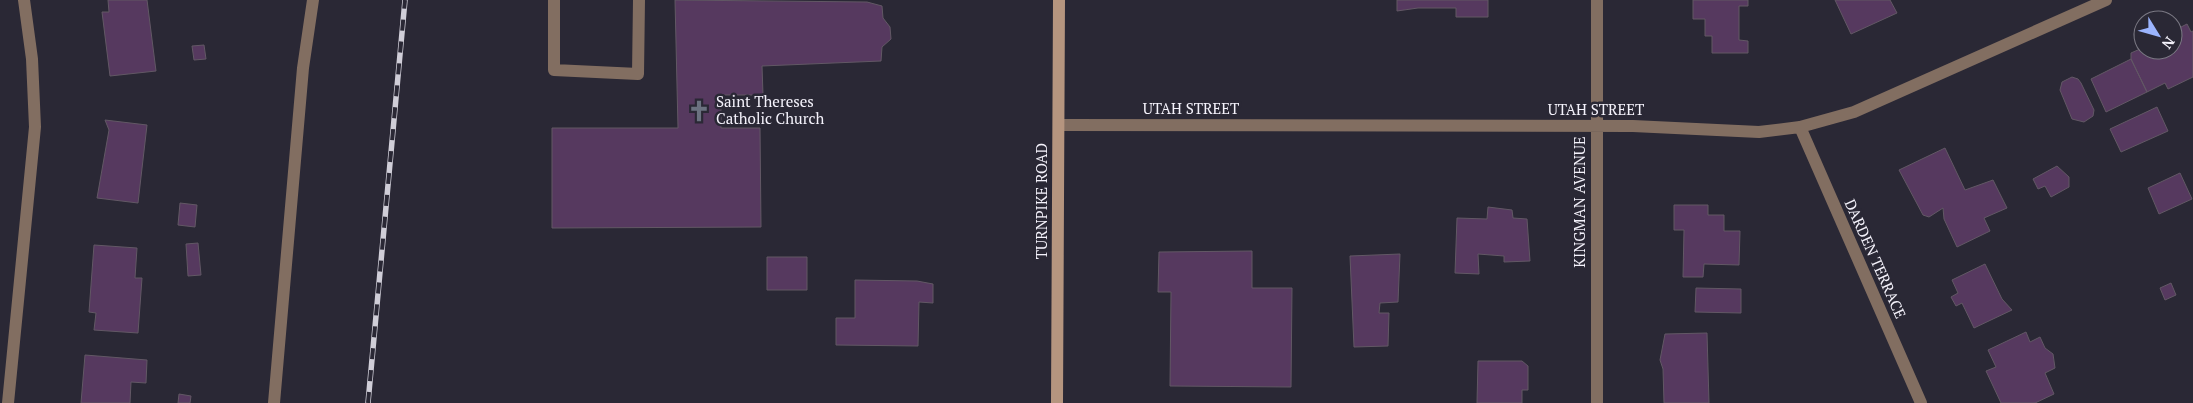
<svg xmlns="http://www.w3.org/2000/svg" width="2193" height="403" font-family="'PT Serif',serif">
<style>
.building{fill:#56395f;stroke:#625865}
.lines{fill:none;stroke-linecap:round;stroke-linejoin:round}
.service{stroke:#826e61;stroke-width:12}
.minor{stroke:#826e61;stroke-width:12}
.secondary{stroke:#b5957f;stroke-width:12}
.rail-casing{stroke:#d0ced8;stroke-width:5.5}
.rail{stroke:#2a2835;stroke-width:4;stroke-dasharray:11;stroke-linecap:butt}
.labels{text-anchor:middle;stroke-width:5;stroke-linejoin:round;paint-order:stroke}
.poi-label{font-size:15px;fill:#f4f2fb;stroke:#2a2835;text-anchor:start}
.street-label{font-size:15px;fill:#f4f2fb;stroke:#2a2835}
</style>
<rect width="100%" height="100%" fill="#2a2835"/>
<path class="building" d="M108,0h39l9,71 -46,5 -8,-64h7z
M675,0l192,2 15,4 1,12 7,9 1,12 -9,8 -1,14 -119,5 1,29h-42v33h39l1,99 -209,1v-100h126z
M1397,0h91v17h-32v-9h-38l-21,3z
M1693,0h55v6h-9v34l9,1v12h-36v-17h-7v-17h-12z
M1835,0h55l7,13 -46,21z
M2187,24l4,8 2,-1v46l-25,12 -3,-6 -18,9 -16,-33v-6l9,-4 3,5 9,-4h21v-19z
M204,45l2,14 -12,1 -2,-14z
M2131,59l16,33 -41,20 -15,-33z
M2072,77l6,2 3,4 13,27 -1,6 -9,6 -12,-3 -12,-29 2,-8z
M2157,107l11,24 -47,21 -11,-23z
M105,120l42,5 -9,78 -41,-5 12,-68z
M1945,148l20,42 28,-10 14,28 -23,10 6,13 -33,16 -13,-28 -1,-11 -14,9 -6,-2 -24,-45z
M2057,166l12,11v10l-18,10 -6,-11 -7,3 -5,-10z
M2180,173l12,26 -33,15 -11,-26z
M180,203l17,2 -2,22 -17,-2z
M1674,205h34v10h16v16h16l-1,34 -35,-1 -1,13h-20l1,-47h-10z
M1488,207l24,3 1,8 14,1 3,42 -26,1v-6l-26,-2 1,20 -24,-1 2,-55 30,1z
M198,243l3,32 -13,1 -2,-32z
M94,245l43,3 -2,30h7l-4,55 -44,-3 2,-17 -7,-1z
M1252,251v37h40l-1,99 -121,-1 1,-94h-13l1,-40z
M1400,254l-2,48 -18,1 -1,10h10l-1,33 -34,1 -4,-91z
M767,257h40v33h-40z
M1985,264l17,35 10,11 -38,18 -12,-25 -6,3 -5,-9 7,-4 -6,-13z
M855,280l62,1 16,3v19l-14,-1 -1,44 -82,-1v-27h19z
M2171,283l5,12 -11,5 -5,-12z
M1696,288l45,1v24l-46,-1z
M2026,332l4,10 10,-5 5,11 8,6 2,14 -10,5 9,21 -19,9h-34l-15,-32 10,-4 -8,-17z
M1707,333l2,70h-45l-1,-34 -3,-9 5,-26z
M85,355l62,5 -1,23 -15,-1 -1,21h-49z
M1478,361h44l6,5v24h-6v13h-45z
M179,394l12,2 -1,7h-12z"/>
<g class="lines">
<path class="service" d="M554,0v70l84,4 1,-74
M274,403l29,-335 10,-68"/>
<path class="minor" d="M1597,0v403
M1059,125l574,1 126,6 41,-5 54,-15 252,-112
M1800,127l121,276
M8,403l27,-276 -3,-68 -8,-59"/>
<path class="secondary" d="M1057,403l2,-403"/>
<g class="rail-casing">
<path id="rail" d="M368,403l37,-403"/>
</g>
<use href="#rail" class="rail"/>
</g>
<defs>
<g id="church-bare" transform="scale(1.725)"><path d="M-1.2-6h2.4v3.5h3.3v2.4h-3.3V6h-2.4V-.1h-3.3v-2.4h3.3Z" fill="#6b7280" stroke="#2a2835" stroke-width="2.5" paint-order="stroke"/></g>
</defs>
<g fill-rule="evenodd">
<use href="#church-bare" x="699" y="111"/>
</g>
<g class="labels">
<g class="poi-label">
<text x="716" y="107">Saint Thereses<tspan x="716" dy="17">Catholic Church</tspan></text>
</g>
<g class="street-label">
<text x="1191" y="114">UTAH STREET</text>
<text x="1596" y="115">UTAH STREET</text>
<text transform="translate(1042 201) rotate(-90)" y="5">TURNPIKE ROAD</text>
<text transform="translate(1580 202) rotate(-90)" y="5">KINGMAN AVENUE</text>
<text transform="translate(1875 259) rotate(66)" y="5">DARDEN TERRACE</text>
</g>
</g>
<g transform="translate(2158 35) rotate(127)"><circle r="24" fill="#2a2835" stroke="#7b7984"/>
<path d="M0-4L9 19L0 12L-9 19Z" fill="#9bb4fd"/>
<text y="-8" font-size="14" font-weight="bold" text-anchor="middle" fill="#f4f2fb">N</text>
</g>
</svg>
